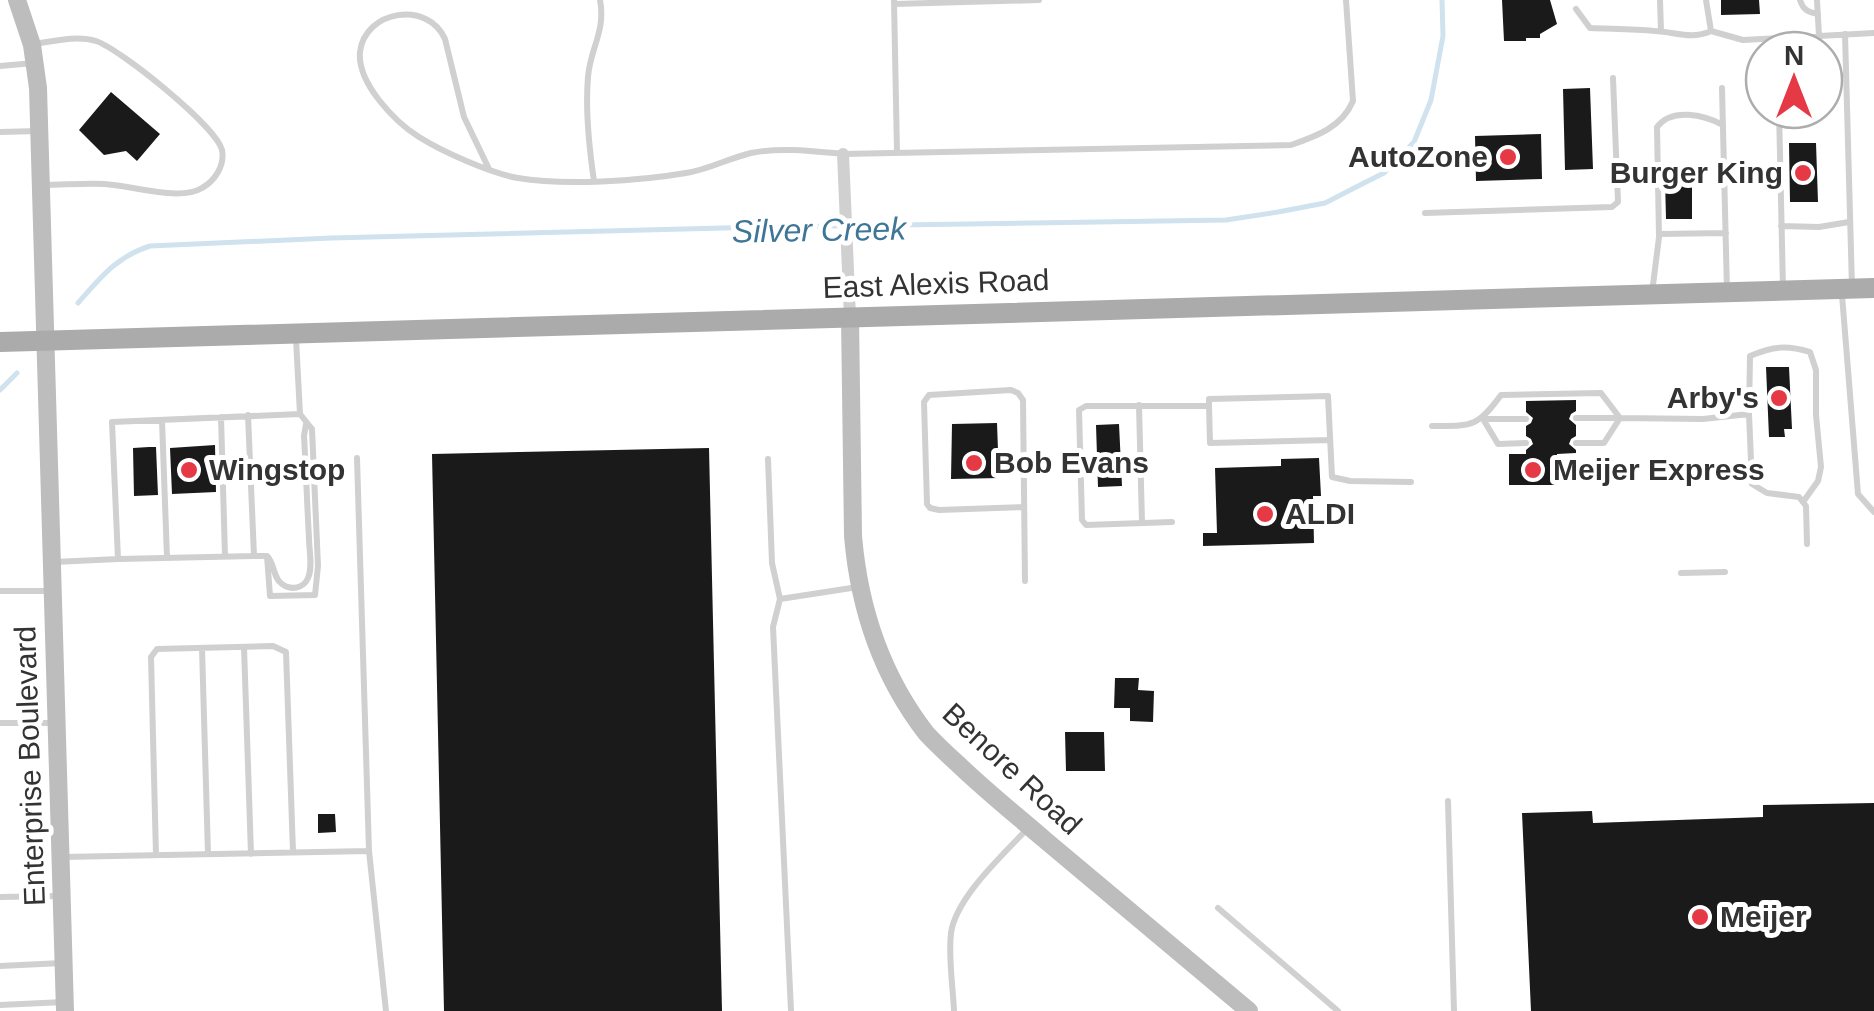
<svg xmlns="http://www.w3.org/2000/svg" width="1874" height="1011" font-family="Helvetica,sans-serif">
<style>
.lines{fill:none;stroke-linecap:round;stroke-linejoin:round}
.stream{stroke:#cfe2ee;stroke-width:5}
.building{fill:#1a1a1a}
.lane{stroke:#d0d0d0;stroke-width:6}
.street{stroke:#d0d0d0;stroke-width:12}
.secondary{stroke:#bdbdbd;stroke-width:18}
.primary{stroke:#ababab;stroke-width:20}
.poi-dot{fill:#e63946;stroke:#fff;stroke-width:4}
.labels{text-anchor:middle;stroke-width:10;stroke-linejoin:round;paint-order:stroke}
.poi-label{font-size:30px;font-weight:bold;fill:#333;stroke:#fff;text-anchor:start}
.street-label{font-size:30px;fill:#333;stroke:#fff}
.water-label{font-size:32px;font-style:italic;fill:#3f7597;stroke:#fff}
</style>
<rect width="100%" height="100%" fill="#fff"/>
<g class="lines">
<path class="stream" d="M78,303c23,-26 38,-46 72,-57l181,-8 431,-11 464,-7 52,-8 47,-9 39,-20 20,-10 30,-31 17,-42 12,-64 -1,-36
M0,390l17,-17"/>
</g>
<path class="building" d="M1502,0h48l7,24 -17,10v4h-14v3h-22z
M1721,0h38l1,14 -39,1z
M1590,88l3,81 -28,1 -2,-81z
M111,92l49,42 -23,27 -11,-10 -22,4 -25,-25z
M1541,134l1,45 -66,2 -1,-45z
M1789,143h27l2,59h-28z
M1692,178v41h-26l-1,-40z
M1766,367h23l3,62h-8l1,8h-16z
M1576,400v11l-5,3 -2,5 7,6v11l-5,3 -2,5 7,6v3l-19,1v31h-48v-31h17v-4l7,-6 -2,-5 -5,-3v-10l5,-3 2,-5 -7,-6v-11z
M997,423l2,55 -48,1 1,-55z
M1119,424l3,62 -24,1 -2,-62z
M215,445l1,47 -44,2 -2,-46z
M149,447h7l2,48 -24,1 -1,-48z
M709,448l13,563h-278l-12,-557z
M1319,458l2,38h-8l1,47 -111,3v-13h14l-2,-65 66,-2v-7z
M1115,678h24l-1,12 16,1 -1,31 -23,-1v-13h-16z
M1065,732h39l1,39h-39z
M1874,803v208h-343l-9,-198 70,-2 1,12 170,-6v-12z
M318,814h17l1,18 -18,1z"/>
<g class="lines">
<path class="lane" d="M894,0l3,153
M1660,0l1,31
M1706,0l5,31 32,9 131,-7
M1800,0c3,10 8,12 18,14
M1817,0l2,36
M894,4l145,-4
M1576,9l14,19c22,1 43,1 65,3 21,1 36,9 56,0
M1845,34l7,253
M35,44c19,-3 42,-9 61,-3 24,8 120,85 126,109 3,15 -7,31 -20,38 -23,14 -71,-3 -98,-4 -20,-1 -41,1 -61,1
M0,66l34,-3
M1824,73l22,3
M1722,88l5,203
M1779,110l4,179
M0,132l39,-1
M489,169l-25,-52 -19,-78c-17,-39 -80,-29 -85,13 -3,31 35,70 59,85 24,15 71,36 99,41 46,8 121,3 168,-5 22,-3 43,-15 65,-20 31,-6 61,-2 92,1l448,-9c26,-9 51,-18 62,-44l-7,-101
M594,181c-5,-34 -9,-69 -6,-104 2,-28 18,-46 12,-77
M1425,213l187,-6 6,-5 -5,-124
M1781,226l38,1 30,-5
M1659,234l67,-1
M1652,293l7,-56 -2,-110c15,-20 47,-12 66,-2
M1842,295l16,199 16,18
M1139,405l3,118
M1209,406l1,37 120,-3
M248,415l6,141 -136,3 -6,-137 188,-8 -4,-75
M221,417l4,139
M1576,418h43
M1526,419h-43l15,25 28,-1
M162,420l5,138
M1432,426c39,0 45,2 69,-31l100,-2 19,25 83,1 46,-5
M1576,443h28l16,-25
M768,459l4,104 8,36
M1803,502l15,-21 3,-14 -5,-52v-45l-6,-18c-23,-7 -37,-6 -60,4l-1,58 3,70 15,9 32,4 7,9 1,38
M1024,507l-85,3 -9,-2 -3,-4 -3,-102 5,-7 82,-5 7,3 5,7 2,181
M1172,522l-86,3 -4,-5 -3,-110 7,-4h123v-7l119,-3 4,81 18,4 61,1
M254,556h13l3,40 45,-1 3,-29 -6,-137 -12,-15
M268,557c7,8 5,21 14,27 9,7 22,4 26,-6 5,-11 1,-28 1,-40 -2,-34 -3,-68 -5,-102l2,-12
M54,562l64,-3
M1681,573l44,-1
M0,591h52
M244,647l7,207
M202,648l6,206
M0,723h56
M1448,801l6,210
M369,851l17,160
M156,855l-5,-198 6,-8 116,-3 13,6 7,200
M62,857l307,-6 -12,-393
M0,897l59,-1
M1218,908l120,103
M0,966l62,-3
M0,1005l64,-3
M791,1011l-18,-384 7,-28 78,-12
M954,1011c-1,-24 -6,-55 -3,-78 5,-36 53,-79 77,-105"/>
<path class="street" d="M843,154l7,163"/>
<path class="secondary" d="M17,0l15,45 6,43 27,923
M850,317l3,219c6,71 29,140 73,197 10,11 22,22 33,32 27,26 57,50 86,75 68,57 136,114 204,171"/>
<path class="primary" d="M0,342l1874,-54"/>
</g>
<g class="poi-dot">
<circle cx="1508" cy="157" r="10"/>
<circle cx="1803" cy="173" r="10"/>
<circle cx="1779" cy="398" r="10"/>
<circle cx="974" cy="463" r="10"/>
<circle cx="189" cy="470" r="10"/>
<circle cx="1533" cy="470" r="10"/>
<circle cx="1265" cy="514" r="10"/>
<circle cx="1700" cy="917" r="10"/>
</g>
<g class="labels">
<g class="poi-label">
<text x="1488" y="167" text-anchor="end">AutoZone</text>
<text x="1783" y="183" text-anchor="end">Burger King</text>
<text x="1759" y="408" text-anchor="end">Arby's</text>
<text x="994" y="473">Bob Evans</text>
<text x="209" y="480">Wingstop</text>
<text x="1553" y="480">Meijer Express</text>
<text x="1285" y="524">ALDI</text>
<text x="1720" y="927">Meijer</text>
</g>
<g class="street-label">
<text transform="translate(936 284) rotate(-2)" y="10">East Alexis Road</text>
<text transform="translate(30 766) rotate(-92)" y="10">Enterprise Boulevard</text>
<text transform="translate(1012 769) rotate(43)" y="10">Benore Road</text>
</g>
<g class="water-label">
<text transform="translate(819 230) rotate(-1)" y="11">Silver Creek</text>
</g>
</g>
<g transform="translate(1794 80)"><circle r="48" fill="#ffffff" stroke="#adadad" stroke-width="2.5"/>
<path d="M0-8L18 38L0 25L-18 38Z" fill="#e63946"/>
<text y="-15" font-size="28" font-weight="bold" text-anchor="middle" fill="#333333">N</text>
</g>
</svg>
